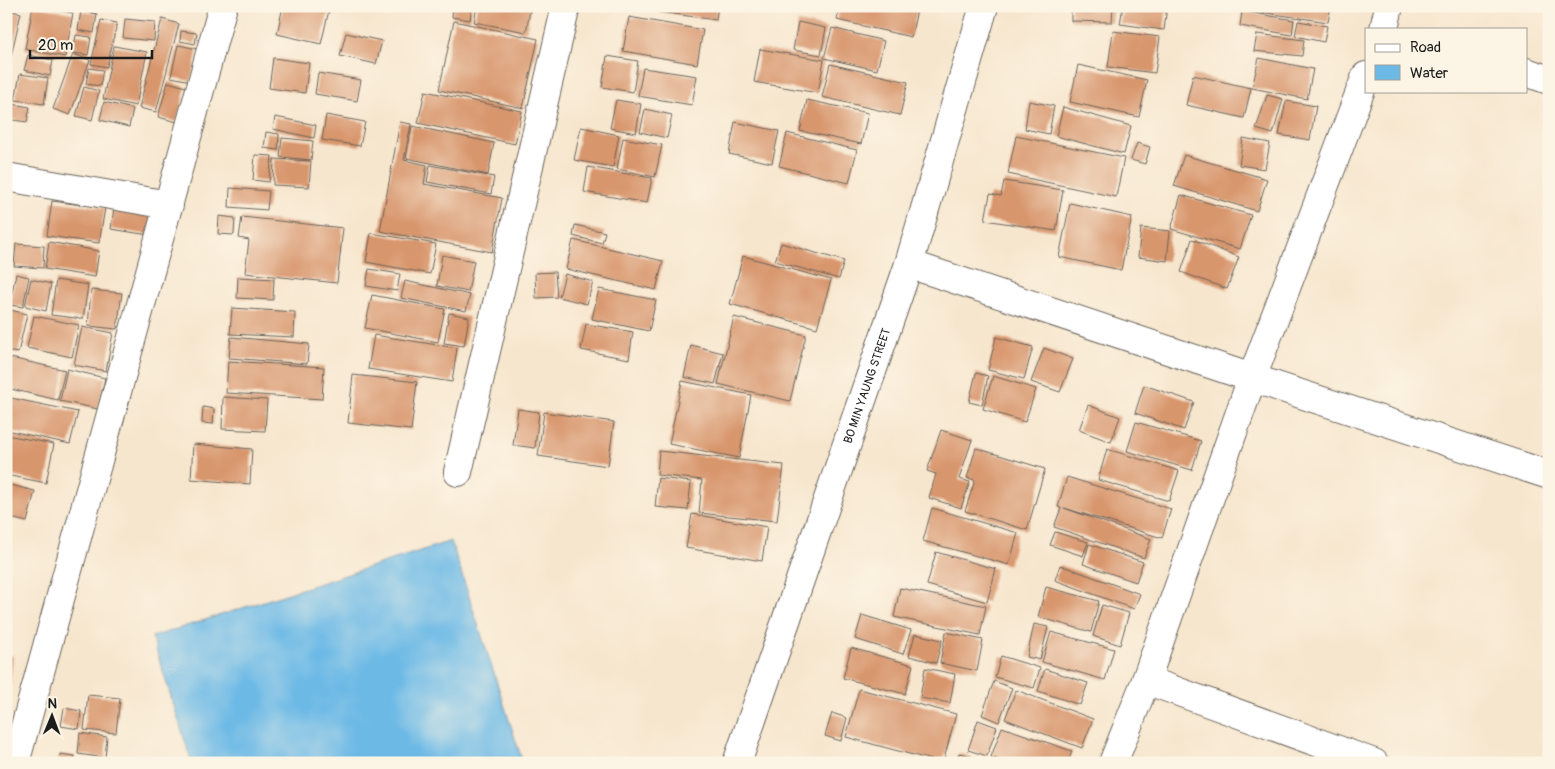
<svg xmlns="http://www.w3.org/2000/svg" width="1555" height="769" font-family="Pangolin,sans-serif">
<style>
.water{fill:#6cb9e6;stroke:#446a81}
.building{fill:#d8966d}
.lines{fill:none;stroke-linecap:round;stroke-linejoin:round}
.minor-casing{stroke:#69635a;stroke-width:30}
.minor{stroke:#fff;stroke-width:28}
.labels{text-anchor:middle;stroke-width:4;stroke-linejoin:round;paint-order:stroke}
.street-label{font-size:12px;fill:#1c1c1c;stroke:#fcf5e5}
</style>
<rect width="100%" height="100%" fill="#fcf5e5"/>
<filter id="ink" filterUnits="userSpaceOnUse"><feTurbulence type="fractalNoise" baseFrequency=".02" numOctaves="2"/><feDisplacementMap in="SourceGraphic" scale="10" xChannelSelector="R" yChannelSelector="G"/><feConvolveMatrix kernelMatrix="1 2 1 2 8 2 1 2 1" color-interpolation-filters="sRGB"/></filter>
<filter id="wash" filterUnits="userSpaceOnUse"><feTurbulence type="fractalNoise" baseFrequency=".0096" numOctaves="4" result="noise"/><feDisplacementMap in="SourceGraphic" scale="20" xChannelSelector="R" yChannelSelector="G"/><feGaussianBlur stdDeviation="1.12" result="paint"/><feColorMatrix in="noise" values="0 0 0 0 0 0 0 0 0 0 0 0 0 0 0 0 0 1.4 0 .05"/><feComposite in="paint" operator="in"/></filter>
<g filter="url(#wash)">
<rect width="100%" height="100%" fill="#f7e6ce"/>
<path class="water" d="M451,541l72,222h-331l-40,-126z"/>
<g id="blocks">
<path class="building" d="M33,6l40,7 -8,44 -40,-8z
M283,6h47l-9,38 -44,-10z
M453,6h19l-2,14 -18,-3z
M477,6h54l-5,26 -52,-10z
M625,6h93l-2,14 -91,-13z
M840,6h78l-7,31 -74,-17z
M1071,6h42l-1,16 -41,-1z
M1123,6h44l-3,24 -44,-6z
M1240,6h91l-3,16 -89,-13z
M6,10l15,3 -14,60h-1z
M81,11l16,3 -3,19 -16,-3z
M1242,11l52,9 -2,15 -52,-9z
M629,17l74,13 -6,34 -74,-13z
M125,19l30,3 -1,19 -31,-3z
M162,19l17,5 -23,88 -17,-4z
M101,20l16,3 -10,44 -16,-3z
M454,21l84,18 -15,69 -84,-18z
M1298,21l29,5 -3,16 -29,-6z
M798,22l28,6 -5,27 -28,-5z
M832,28l52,13 -7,29 -53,-12z
M181,31l16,2 -2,11 -15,-3z
M1113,31l47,6 -5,36 -47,-6z
M346,33l36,8 -6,23 -36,-8z
M1257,34l47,6 -2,16 -48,-5z
M76,35l15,2 -3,18 -15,-2z
M178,45l20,4 -7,32 -20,-4z
M114,46l33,6 -11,54 -33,-7z
M760,49l64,11 -6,33 -64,-11z
M73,54l17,6 -20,55 -17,-6z
M28,55l25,5 -3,16 -26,-6z
M607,56l31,5 -5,31 -31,-5z
M273,58l36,5 -4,30 -36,-5z
M1259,58l54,11 -6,30 -55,-11z
M830,64l78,18 -8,33 -78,-18z
M1078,65l69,15 -8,37 -69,-15z
M89,68l14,2 -3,16 -14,-2z
M643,68l54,8 -5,29 -54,-9z
M318,73l43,7 -4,21 -42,-7z
M20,74l28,4 -4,26 -29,-4z
M1193,75l58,13 -7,30 -58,-13z
M168,82l18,5 -9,35 -19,-5z
M84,87l15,4 -7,29 -16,-4z
M425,91l97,20 -7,33 -97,-21z
M1267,95l16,4 -10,35 -17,-5z
M616,100l25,4 -5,29 -26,-5z
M807,100l61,13 -7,31 -61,-13z
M1029,101l25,5 -5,28 -24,-5z
M1286,101l30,5 -6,34 -31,-5z
M104,102l29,7 -4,18 -29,-7z
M6,103l24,4 -3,15 -21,-3z
M1063,107l68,19 -7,28 -68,-18z
M645,109l27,6 -5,23 -27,-6z
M326,115l39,7 -5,24 -38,-6z
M275,117l41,8 -2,13 -41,-9z
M400,122l11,2 -7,36 23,5 -3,19 78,14 -10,54 -112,-21z
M735,122l44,9 -7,32 -43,-9z
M412,126l82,17 -6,32 -82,-17z
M581,127l38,8 -6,32 -39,-7z
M266,132l13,2 -1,16 -14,-2z
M787,133l70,17 -8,33 -70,-17z
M1016,136l108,22 -8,39 -108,-23z
M282,138l31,3 -2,19 -31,-3z
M623,138l39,7 -7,32 -38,-8z
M1243,138l27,5 -5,26 -26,-4z
M1137,143l13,4 -5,17 -14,-4z
M255,155l17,1 -3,26 -16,-2z
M1184,155l83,24 -10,32 -83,-25z
M274,159l37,2 -2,26 -36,-2z
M430,165l64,12 -3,17 -64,-12z
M588,167l64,11 -5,25 -63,-11z
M1004,181l59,9 -7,41 -71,-11 5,-26 11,2z
M230,188l39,3 -2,19 -38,-3z
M1181,195l70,20 -11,34 -69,-20z
M52,201l53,7 -6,35 -52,-7z
M115,201l39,7 -5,27 -38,-6z
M1070,203l62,14 -11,53 -62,-13z
M219,216l16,2 -1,17 -16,-1z
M242,217l101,11 -6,55 -92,-10 4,-33 -10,-2z
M575,225l30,7 -3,11 -29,-7z
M1141,228l29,3 -3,30 -29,-4z
M371,233l65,11 -6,30 -64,-12z
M1192,239l47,18 -12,32 -46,-17z
M573,240l90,21 -7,29 -90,-21z
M49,242l50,9 -4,26 -50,-8z
M781,243l63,18 -5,18 -64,-18z
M16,244l28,2 -1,22 -29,-2z
M442,255l32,6 -6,31 -31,-6z
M743,256l88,24 -14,48 -87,-24z
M369,269l31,5 -3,17 -31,-5z
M555,272l2,25 -21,1 -1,-25z
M16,274l13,3 -6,30 -14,-2z
M565,274l28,8 -6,22 -28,-7z
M238,277l36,2 -1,21 -36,-2z
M31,279l20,5 -5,27 -21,-5z
M56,280l32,5 -5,34 -32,-4z
M405,281l65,14 -4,16 -65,-13z
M599,289l57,11 -7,31 -57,-12z
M91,290l31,3 -5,36 -29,-3z
M372,295l73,14 -7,33 -73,-14z
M232,308l63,4 -1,25 -64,-3z
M6,309l21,5 -9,39 -12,-2z
M449,313l20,4 -5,29 -20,-3z
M34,316l45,9 -7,32 -45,-9z
M734,317l72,18 -16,66 -72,-17z
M586,324l47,8 -4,27 -48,-9z
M82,327l31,6 -7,38 -32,-6z
M374,335l83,13 -5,34 -84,-13z
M231,337l78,7 -2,20 -78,-6z
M996,337l37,10 -9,32 -36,-9z
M691,345l32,8 -8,31 -31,-7z
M1044,348l29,11 -13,33 -29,-10z
M6,357l59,13 -7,30 -52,-12z
M228,361l96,6 -2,32 -96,-6z
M67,369l38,9 -7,31 -38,-8z
M976,373l12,3 -6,29 -13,-3z
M353,375l64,7 -6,48 -63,-7z
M993,376l43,13 -11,33 -42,-13z
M682,381l69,14 -12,63 -70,-14z
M1144,385l50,17 -10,28 -49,-17z
M6,397l72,15 -8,32 -64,-14z
M223,397l44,3 -2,31 -43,-2z
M1088,405l32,12 -9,25 -32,-12z
M203,407l11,2 -1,15 -11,-1z
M518,409l21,3 -4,36 -22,-3z
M544,412l70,10 -6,44 -70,-10z
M1136,422l65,19 -9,29 -65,-19z
M941,430l31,10 -13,39 11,3 -9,26 -32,-10 7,-24 -9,-3z
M6,435l48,9 -8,39 -40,-8z
M193,444l59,5 -2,35 -59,-5z
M976,448l69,21 -18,61 -62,-19 10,-31 -8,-2z
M1107,449l72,22 -10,30 -71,-21z
M659,451l125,14 -7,56 -78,-8 3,-33 -45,-5z
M1067,477l104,32 -9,29 -98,-30 87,31 -7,19 -90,-31 7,-19 -3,-1z
M658,478l33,4 -3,28 -33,-3z
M6,484l29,7 -8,31 -21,-5z
M932,508l86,25 -9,32 -86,-24z
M692,514l75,13 -5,34 -76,-13z
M6,522h5l-4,27h-1z
M1055,532l33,10 -5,14 -33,-11z
M1089,544l54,18 -7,20 -53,-18z
M936,552l60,17 -9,33 -60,-17z
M1060,565l80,29 -6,15 -79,-29z
M1046,587l53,14 -8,31 -53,-15z
M900,588l86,18 -6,29 -86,-18z
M6,603h5l-3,46h-2z
M1102,605l27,8 -9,32 -27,-9z
M862,615l49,15 -8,24 -48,-15z
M1034,624l14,3 -8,33 -13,-3z
M946,632l37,8 -6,31 -37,-8z
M1051,632l63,17 -9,31 -63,-18z
M915,634l27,6 -6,23 -27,-7z
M851,648l62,17 -8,29 -62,-16z
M6,655l7,1 -3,30h-4z
M1001,656l39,12 -6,20 -39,-11z
M925,668l30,6 -5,29 -30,-5z
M1045,669l43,14 -8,22 -42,-14z
M994,681l18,7 -13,34 -17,-7z
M859,689l97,25 -13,49 -97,-26z
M1016,690l77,29 -11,29 -77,-29z
M88,695l32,3 -4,35 -32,-3z
M64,708l17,3 -2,18 -18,-3z
M832,713l15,5 -6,23 -16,-5z
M978,720l19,7 -10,29 -19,-6z
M1002,727l70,24 -4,12h-62l-15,-6z
M80,733l27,4 -2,21 -27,-4z
M959,753l12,3 -2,7h-13z
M60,754l15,2 -1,7h-16z"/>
</g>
</g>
<g filter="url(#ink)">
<use href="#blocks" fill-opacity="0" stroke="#69635a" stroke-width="1"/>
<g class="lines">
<g class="minor-casing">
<g id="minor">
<path d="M1384,29l5,-23"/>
<path d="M1526,72l23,8"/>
<path d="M6,177l163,28"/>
<path d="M909,264l343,114 297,97"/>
<path d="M458,472l108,-466"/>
<path d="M1146,680l228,83"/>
<path d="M15,763l208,-757"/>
<path id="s1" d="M737,763l172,-499 75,-258"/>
<path d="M1113,763l33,-83 106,-302 114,-302"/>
</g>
</g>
<use href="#minor" class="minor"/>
</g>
</g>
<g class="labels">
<g class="street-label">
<text dy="4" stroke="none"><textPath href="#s1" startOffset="399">BO MIN YAUNG STREET</textPath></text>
</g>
</g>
<rect width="1555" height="769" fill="none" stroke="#fcf5e5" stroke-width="25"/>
<rect x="1365" y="28" width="162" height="65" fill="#fcf5e5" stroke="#a29e95"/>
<rect x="1375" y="44" width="25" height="8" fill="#ffffff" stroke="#a29e95"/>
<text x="1410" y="52" font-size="15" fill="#1c1c1c">Road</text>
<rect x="1375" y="65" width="25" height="15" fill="#6cb9e6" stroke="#a29e95"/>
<text x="1410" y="78" font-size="15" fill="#1c1c1c">Water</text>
<g transform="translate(52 716) rotate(1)" stroke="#fcf5e5" stroke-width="4" paint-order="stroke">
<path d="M0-4L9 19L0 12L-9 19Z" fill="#1c1c1c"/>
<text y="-8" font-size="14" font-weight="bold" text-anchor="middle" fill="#1c1c1c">N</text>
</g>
<path d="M30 50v8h122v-8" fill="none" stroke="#1c1c1c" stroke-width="2.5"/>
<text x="38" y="50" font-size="15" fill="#1c1c1c" stroke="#fcf5e5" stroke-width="4" paint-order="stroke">20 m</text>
</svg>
